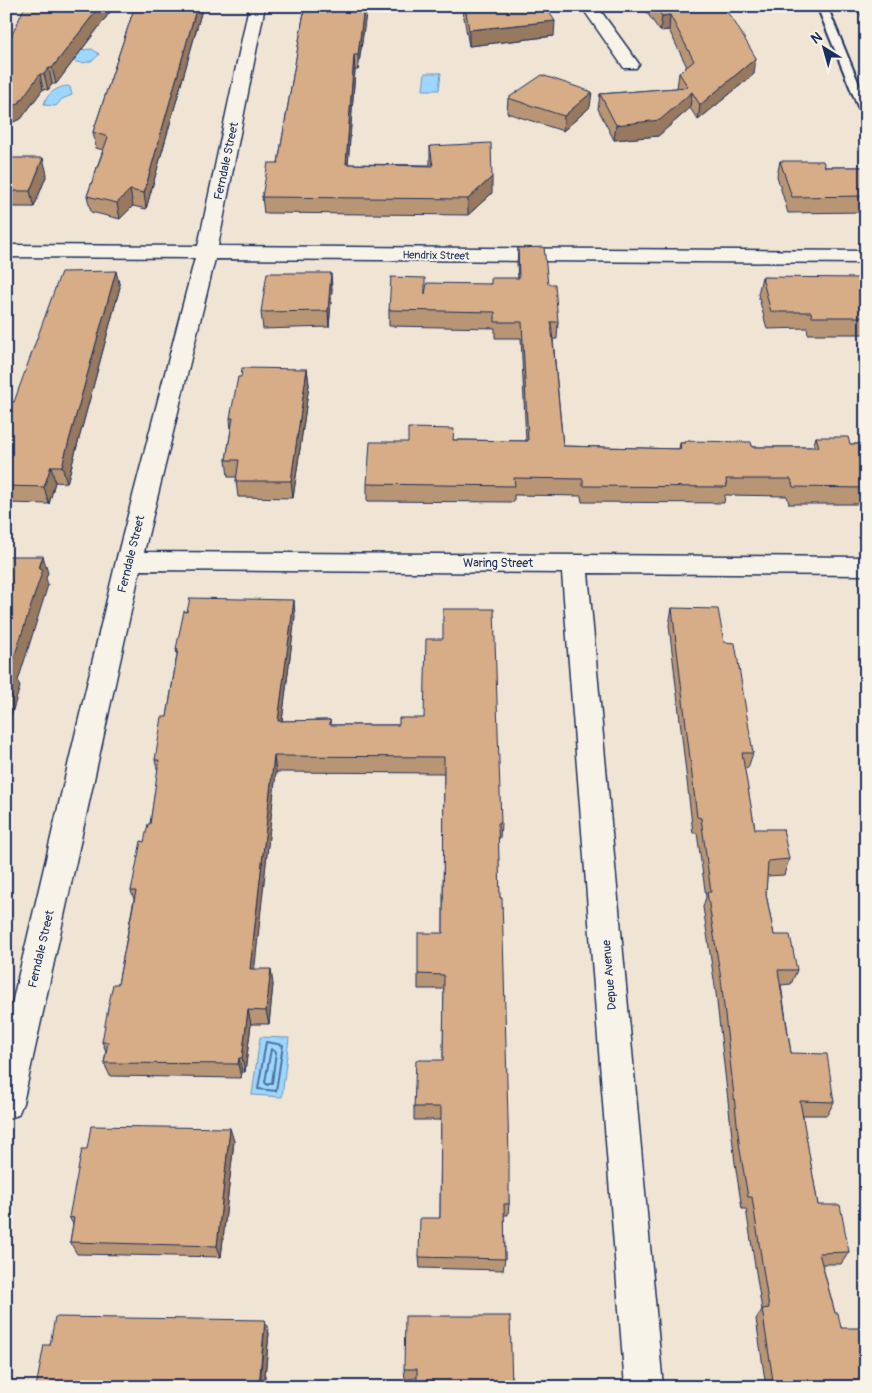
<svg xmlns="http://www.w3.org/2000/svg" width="872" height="1393" font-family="Pangolin,sans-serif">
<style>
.water{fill:#9dd7fe;stroke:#6994be}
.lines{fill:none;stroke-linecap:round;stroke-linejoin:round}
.shore{stroke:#4f729e;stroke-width:2}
.service-casing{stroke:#1b2f5e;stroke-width:4}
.minor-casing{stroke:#1b2f5e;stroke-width:3}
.service{fill:#f7f3e8;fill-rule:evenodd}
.minor{fill:#f7f3e8;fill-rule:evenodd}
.wall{fill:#b89574;stroke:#1b2f5e}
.shaded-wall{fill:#96795e;stroke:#1b2f5e}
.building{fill:#d6ad87;stroke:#1b2f5e}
.labels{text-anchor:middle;stroke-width:4;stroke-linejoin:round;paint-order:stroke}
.far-street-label{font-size:11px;fill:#1b2f5e;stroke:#f7f3e8}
.street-label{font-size:12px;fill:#1b2f5e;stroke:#f7f3e8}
</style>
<rect width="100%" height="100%" fill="#f0e5d5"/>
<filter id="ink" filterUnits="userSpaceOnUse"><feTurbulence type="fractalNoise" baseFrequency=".02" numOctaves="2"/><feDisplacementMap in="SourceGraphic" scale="10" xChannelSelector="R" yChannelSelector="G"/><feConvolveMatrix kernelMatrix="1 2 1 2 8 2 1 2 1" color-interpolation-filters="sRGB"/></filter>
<g filter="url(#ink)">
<path class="water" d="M92,49l7,5c-6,10 -20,11 -30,5l10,-9z
M425,73h16l-2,17h-16z
M68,86l2,1 2,8 -10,4 -6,7 -12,-1c1,-10 14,-19 24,-19z
M260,1037l29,1 -7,59 -30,-2z"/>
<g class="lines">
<path class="shore" d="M266,1042l17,3 -7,46 -18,-2z
M271,1049l5,3 -4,31 -5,2 -2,-3z"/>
<g class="service-casing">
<path id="service" d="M817,6h10l39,95v16l-5,-3z"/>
</g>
<g class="minor-casing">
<path id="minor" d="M249,6h16l-47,240 648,5v12l-651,-4 -71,293 722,5v18l-278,-2 75,814h-38l-63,-814 -422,-3 -117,533 -5,12 -12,4v-90l110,-468 79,-303 -189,-1v-12l192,1z
M581,6h16l42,58 -3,4h-12z"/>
</g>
<use href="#service" class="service"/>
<use href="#minor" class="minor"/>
</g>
<path class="wall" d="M25,6h84l1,6 -54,72h-4l-4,6 -5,-1 -22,30z
M135,6h68l-57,203 -13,-3 -13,13 -29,-7 -4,-16 16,-46 -7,-2 -3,-16z
M305,6h62l-9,64h-3l-7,94 82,1v-19l62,47 -24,22 -204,-2 -2,-16 16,-34z
M462,6h83l9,30 -85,10z
M642,6h80l32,68 -56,46 -8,-12 -32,28 -44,4 -16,-31 2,-15 77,-6 2,-15 8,-6 -18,-37 -9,1z
M855,6h11v18z
M508,98l82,9 -27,24 -56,-18z
M6,158l41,16 -13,33h-25l-3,5z
M780,161l45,6h41v45l-78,1 -11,-37z
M518,248l30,36 10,38 -1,17h-4l10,107 116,3 1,-6h5v-2l67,6h61l3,-10 34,7h16v60h-77l-2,-8 -62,-1 -1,8 -142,-1 -1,-6 -67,-1v7l-147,-1v-17l41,-42 46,-2 72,1 -5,-103h-26v-10l-106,-2v-16l36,-19 66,-7 27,-6 -1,-14z
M762,277l104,8v49h-58l-1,-6 -40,1 -9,-35z
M120,287l-53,196 -12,-1 -6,22 -43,-1v-101h8z
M332,289l-3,38 -66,2 -2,-17z
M307,369l2,16 -16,113 -55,-1 -2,-16 1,-4h-9l-2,-17 5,-30 -1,-12z
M672,608l52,34 29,111 -5,15 -4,1 11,60 34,30 -5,16 -17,1 -1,18 8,41 23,35 -6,14 -10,1 10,68 43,49 -7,13h-25l16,90 31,47 -8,12h-19l13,49 31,74h-100l-10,-68 6,-9 -16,-101h-4l-7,-46 -19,-170 -13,-86 3,-10 -9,-64h-4l-24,-208z
M295,616l-13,105 48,-1 1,5h68l25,-7 77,105 -1,15 -2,1 11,365 -1,11h-4l1,44 -2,11 -83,-2 -1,-11 21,-39 1,-98h-27v-13l29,-47 1,-71h-26v-15l25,-41 1,-160 -168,-1 -22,197 19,15 -4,40h-18l-6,48h-3l-1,6 -131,-2 -6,-13 2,-12 -4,-9 16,-58 16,-85 -3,-8 13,-49 6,-18 8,-52 -3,-12 12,-43 10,-62 -1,-6z
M234,1141l-13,116 -144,-3 -7,-12 3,-18 -4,-7z
M510,1316l-93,62 -12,1 -1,-10z
M269,1333l-5,54h-228l14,-42z"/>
<path class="shaded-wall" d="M100,6h9l1,6 -54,72 -4,-16z
M197,6h6l-57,203 -2,-16z
M364,6h3l-9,64v-15z
M670,15l-1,15 -9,1 2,-15z
M555,21l-1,15 -85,10v-16z
M354,55l1,15 -8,110 -1,-16z
M756,58l-2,16 -56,46 2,-15z
M49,68l3,16 -4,6 -4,-16z
M40,74l3,15 -22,30 -15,6v-17z
M592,92l-2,15 -27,24 1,-15z
M692,92l-2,16 -32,28 -44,4 2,-15z
M43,158l4,16 -13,33 -4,-16z
M492,177v16l-24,22v-16z
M130,190l3,16 -13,13 -3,-16z
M6,196l3,11 -2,5 -1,-2z
M116,271l4,16 -53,196 -5,-17z
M331,273l1,16 -3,38 -1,-16z
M307,369l2,16 -16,113 -2,-17z
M51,466l4,16 -6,22 -5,-17z
M43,556l5,17 -2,5 2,7 -30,96 2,6 -12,39 -2,-4v-26l4,-26z
M294,600l1,16 -15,121 -2,-16z
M274,756l2,16 -23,211 -3,-14z
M271,969l2,15 -4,40 -3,-13z
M248,1010l3,14 -6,48 -3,-14z
M239,1058l3,14 -1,6 -3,-14z
M230,1128l4,13 -13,116 -4,-11z
M265,1320l4,13 -5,54h-4z"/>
<path class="building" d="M25,6h75l-48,62h-3l-5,6h-4l-22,30 -12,4v-60z
M135,6h62l-53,187 -14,-3 -13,13 -30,-7 21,-59 -15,-5z
M305,6h59l-6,49h-4l-8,109 87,2 -3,-20 61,-3 1,34 -24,22 -206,-2 6,-34h10z
M465,6h80l10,15 -86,9z
M655,6h67l12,15 22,37 -56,47 -8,-13 -32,28 -44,5 -16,-31 88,-7 -9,-14 15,-12 -24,-46 -8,1z
M542,75l50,17 -28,24 -56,-18z
M6,158h37l-13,33h-24z
M780,161h43l2,6h41v29l-74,1z
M544,247l4,37h7l3,38h-7l12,124 118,3 -1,-6h5v-2l66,1 1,5h67l-3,-10h32l2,7h16v44l-73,-1 -2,-8h-65l1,8 -144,-1v-7l-69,-1 1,8 -148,-2 3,-42h38v-14l46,1 -1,11 75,1 -6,-119h-27v-10l-106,-2 2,-33 34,1v16l2,-11 64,1v-6h28l-1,-30z
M116,271l-54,195h-11l-7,21 -38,-1v-84h8l47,-130z
M267,273h64l-3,38 -67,1z
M762,277l99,1 4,4 1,3v32h-54l-1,-5h-40z
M242,368l65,1 -16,112h-55l3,-21h-13l7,-42h-3l8,-41h3z
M6,556h37l-4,12 4,1 -33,101 4,1 -8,25z
M190,598l104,2 -16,121 52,-1v5h69v-7h25l2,-79h17v-30h51l7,214h-3l2,75h2l7,258v48h-5l1,55 -86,-2 1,-39h20l1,-111h-27l2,-47h27l1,-85 -26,-1v-41h25l1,-176 -170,-1 -24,213h21l-5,42 -18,-1 -6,48h-3l-1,6 -134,-1 4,-21h-6l6,-34 5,-24h5l18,-93h-5l10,-50 3,1 4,-18h2l9,-64h-4l7,-43h5l11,-68h-2l8,-38 3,1z
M672,608l46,1 6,33 11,1 18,110h-11l13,76h28l6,30 -21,2 -2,33 8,41h16l7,35h-19l13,83 36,1 7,48 -34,-1 18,104h22l9,47 -30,1 16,60h3l3,15h23l2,9v50h-92l-12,-78 7,-1 -17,-111h-4l-8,-47 -19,-171 -14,-87h4l-10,-74 -4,-1z
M91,1126l139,2 -13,118 -147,-4 4,-24 -5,-1 13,-68h5z
M405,1316h105l2,71h-95v-18h-13z
M55,1317l210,3 -6,66 -61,-1v2h-162l8,-42h6z"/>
</g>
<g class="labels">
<g class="far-street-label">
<text transform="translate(436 255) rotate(1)" y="4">Hendrix Street</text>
</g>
<g class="street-label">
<text transform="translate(226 161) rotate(-78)" y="4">Ferndale Street</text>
<text transform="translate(131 554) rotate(-76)" y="4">Ferndale Street</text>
<text x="498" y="567">Waring Street</text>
<text transform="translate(41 949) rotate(-77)" y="4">Ferndale Street</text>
<text transform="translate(609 975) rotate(-95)" y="4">Depue Avenue</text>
</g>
</g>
<rect width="872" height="1393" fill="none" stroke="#f7f3e8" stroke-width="25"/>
<rect x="12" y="12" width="847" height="1368" fill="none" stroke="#1b2f5e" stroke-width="2" filter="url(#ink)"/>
<g transform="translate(824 48) rotate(323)" stroke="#f7f3e8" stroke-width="4" paint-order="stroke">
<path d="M0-4L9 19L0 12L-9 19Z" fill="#1b2f5e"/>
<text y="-8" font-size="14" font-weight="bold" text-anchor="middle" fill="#1b2f5e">N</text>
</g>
</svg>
